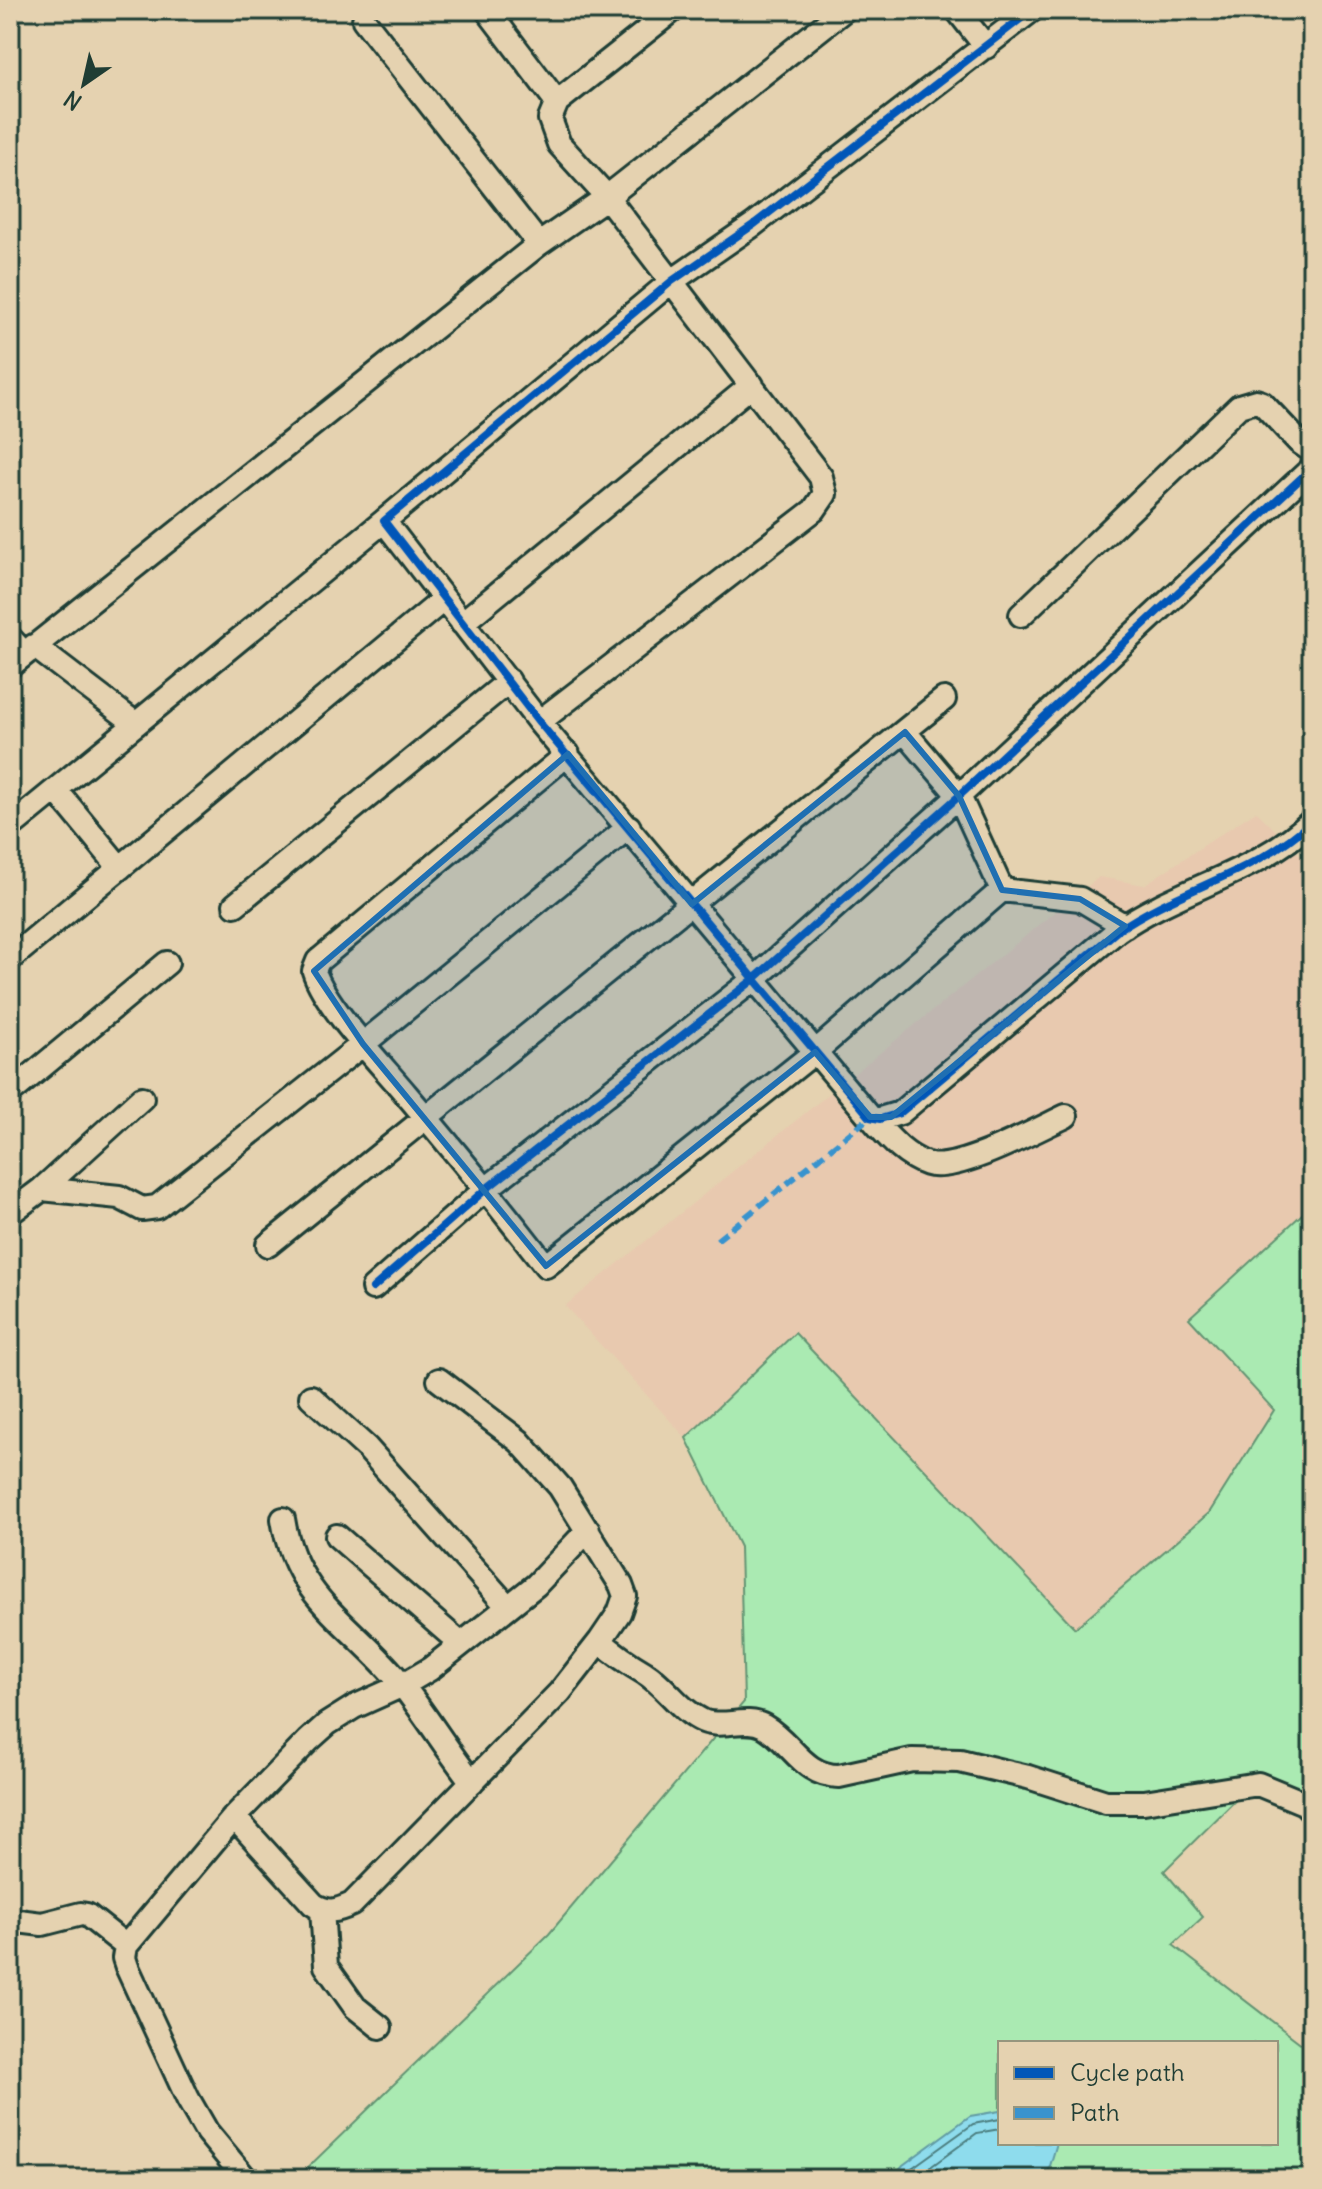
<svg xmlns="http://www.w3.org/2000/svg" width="1322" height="2189" font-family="Delius,sans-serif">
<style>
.built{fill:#e8c9af}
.green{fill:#aaeab2;stroke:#649473;stroke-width:2;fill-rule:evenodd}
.water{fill:#8edced;stroke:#629ca3;stroke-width:2}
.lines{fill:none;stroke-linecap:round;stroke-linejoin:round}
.shore{stroke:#4b7d7e;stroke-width:2}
.minor-casing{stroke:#1f3d34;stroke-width:28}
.minor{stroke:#e5d2b0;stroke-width:22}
.quiet{stroke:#3993ce;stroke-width:6;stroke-dasharray:12 6;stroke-linecap:butt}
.cycleway-casing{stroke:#e5d2b0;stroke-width:13}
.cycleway{stroke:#0057b8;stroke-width:8}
.marked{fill:#1f6fb2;fill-opacity:0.2;stroke:#1f6fb2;stroke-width:6;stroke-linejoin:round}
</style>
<rect width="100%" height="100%" fill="#e5d2b0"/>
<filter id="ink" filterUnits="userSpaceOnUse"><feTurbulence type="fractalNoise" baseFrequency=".0125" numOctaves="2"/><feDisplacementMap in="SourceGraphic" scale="16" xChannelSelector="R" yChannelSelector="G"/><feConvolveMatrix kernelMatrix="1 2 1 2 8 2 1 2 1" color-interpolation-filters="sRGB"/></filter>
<g filter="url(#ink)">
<path class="built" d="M1256,811l56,56v338l-122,113 84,92 -65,103 -134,115 -280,-295 -109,105 -121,-132 534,-429 45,8z"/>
<path class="green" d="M1312,1205v599l-53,-27 -95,94 39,46 -30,28 139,107v127h-1016l253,-245 195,-232 -4,-155 -54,-109 109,-105 280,295 134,-115 65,-103 -85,-92zM1000,2043h276v100h-276z"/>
<path class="water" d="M1000,2111v32h57l-11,36h-155l12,-14 67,-49z"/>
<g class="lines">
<path class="shore" d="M902,2179l7,-9 64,-46 27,-5
M914,2179l63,-46 23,-4"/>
<g class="minor-casing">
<path id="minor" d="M487,10l70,92
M957,10l29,37
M1032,10l-279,215 -81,56 -288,240 155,201 331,395 10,2 20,-6 217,-182c63,-44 138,-56 195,-110
M364,20l175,224
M1021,615l218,-209 17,-5 6,2 37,39 13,9
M462,623l290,-238
M10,638l15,16
M34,646l102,78
M10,666l529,-422 68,-47 237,-187
M539,722l275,-212 11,-16 -4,-17 -214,-280 -48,-53 -9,-25 7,-17 116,-92
M905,732l54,64 43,94
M568,754l-250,207 -4,10c11,35 67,93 92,123 48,56 95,114 140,172l269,-214 187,-162 78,9 45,27
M56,790l64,78
M10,827l374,-306
M235,905l274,-224
M10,959l433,-359
M10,1093l157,-130
M870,1117c17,18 32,38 57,47 28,10 111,-35 139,-48
M42,1189l77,8 23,12 15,-2 206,-163 266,-217
M10,1213l32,-24 100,-91
M268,1245l676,-546
M373,1288l113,-99 267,-209 206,-184 353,-328
M311,1397l56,51 141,159
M283,1519c13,83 73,107 120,167 24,31 45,65 69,96
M337,1536l124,108
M600,1641c16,14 28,22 45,32 21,13 35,38 58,48 19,8 43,-5 61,5 28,16 39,50 75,50l73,-16 48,1 68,16 78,25h38l114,-18 46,19 8,8
M234,1817l79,87c14,10 24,7 39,0l208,-212 40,-51 19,-28 6,-17 -4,-11 -61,-98 -41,-46 -80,-61
M322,1910l4,56 29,41 25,20
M10,1920l32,4 39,-10 6,1 39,31
M246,2179l-39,-47 -19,-33 -61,-132 -3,-9 2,-12 108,-129 74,-76 19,-17 27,-17 49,-22 27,-16 106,-84 52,-55"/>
</g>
<use href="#minor" class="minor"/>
<path class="quiet" d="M717,1240l153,-123"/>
<g class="cycleway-casing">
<path id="cycleway" d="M1032,10l-279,215 -81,56 -288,240 155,201 331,395 10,2 20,-6 217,-182c63,-44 138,-56 195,-110
M373,1288l113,-99 267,-209 206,-184 353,-328"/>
</g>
<use href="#cycleway" class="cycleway"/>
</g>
</g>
<path class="marked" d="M905,732l54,64 43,94 78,9 45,27 -234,191h-21l-55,-65 -269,214 -183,-222 -49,-73 254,-217 124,150z"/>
<rect width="1322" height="2189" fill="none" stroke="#e5d2b0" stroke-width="40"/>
<rect x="20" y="20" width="1282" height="2149" fill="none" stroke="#1f3d34" stroke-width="3" filter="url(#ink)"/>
<rect x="998" y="2041" width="280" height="104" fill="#e5d2b0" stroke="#96967e" stroke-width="2"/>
<rect x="1014" y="2067" width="40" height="12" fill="#0057b8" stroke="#96967e" stroke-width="2"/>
<text x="1070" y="2081" font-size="24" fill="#1f3d34">Cycle path</text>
<rect x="1014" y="2107" width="40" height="12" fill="#3993ce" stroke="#96967e" stroke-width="2"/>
<text x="1070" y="2121" font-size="24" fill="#1f3d34">Path</text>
<g transform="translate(84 84) rotate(214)" stroke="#e5d2b0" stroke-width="6" paint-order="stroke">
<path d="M0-6L14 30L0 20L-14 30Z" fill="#1f3d34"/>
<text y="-12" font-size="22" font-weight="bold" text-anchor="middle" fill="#1f3d34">N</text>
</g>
</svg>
